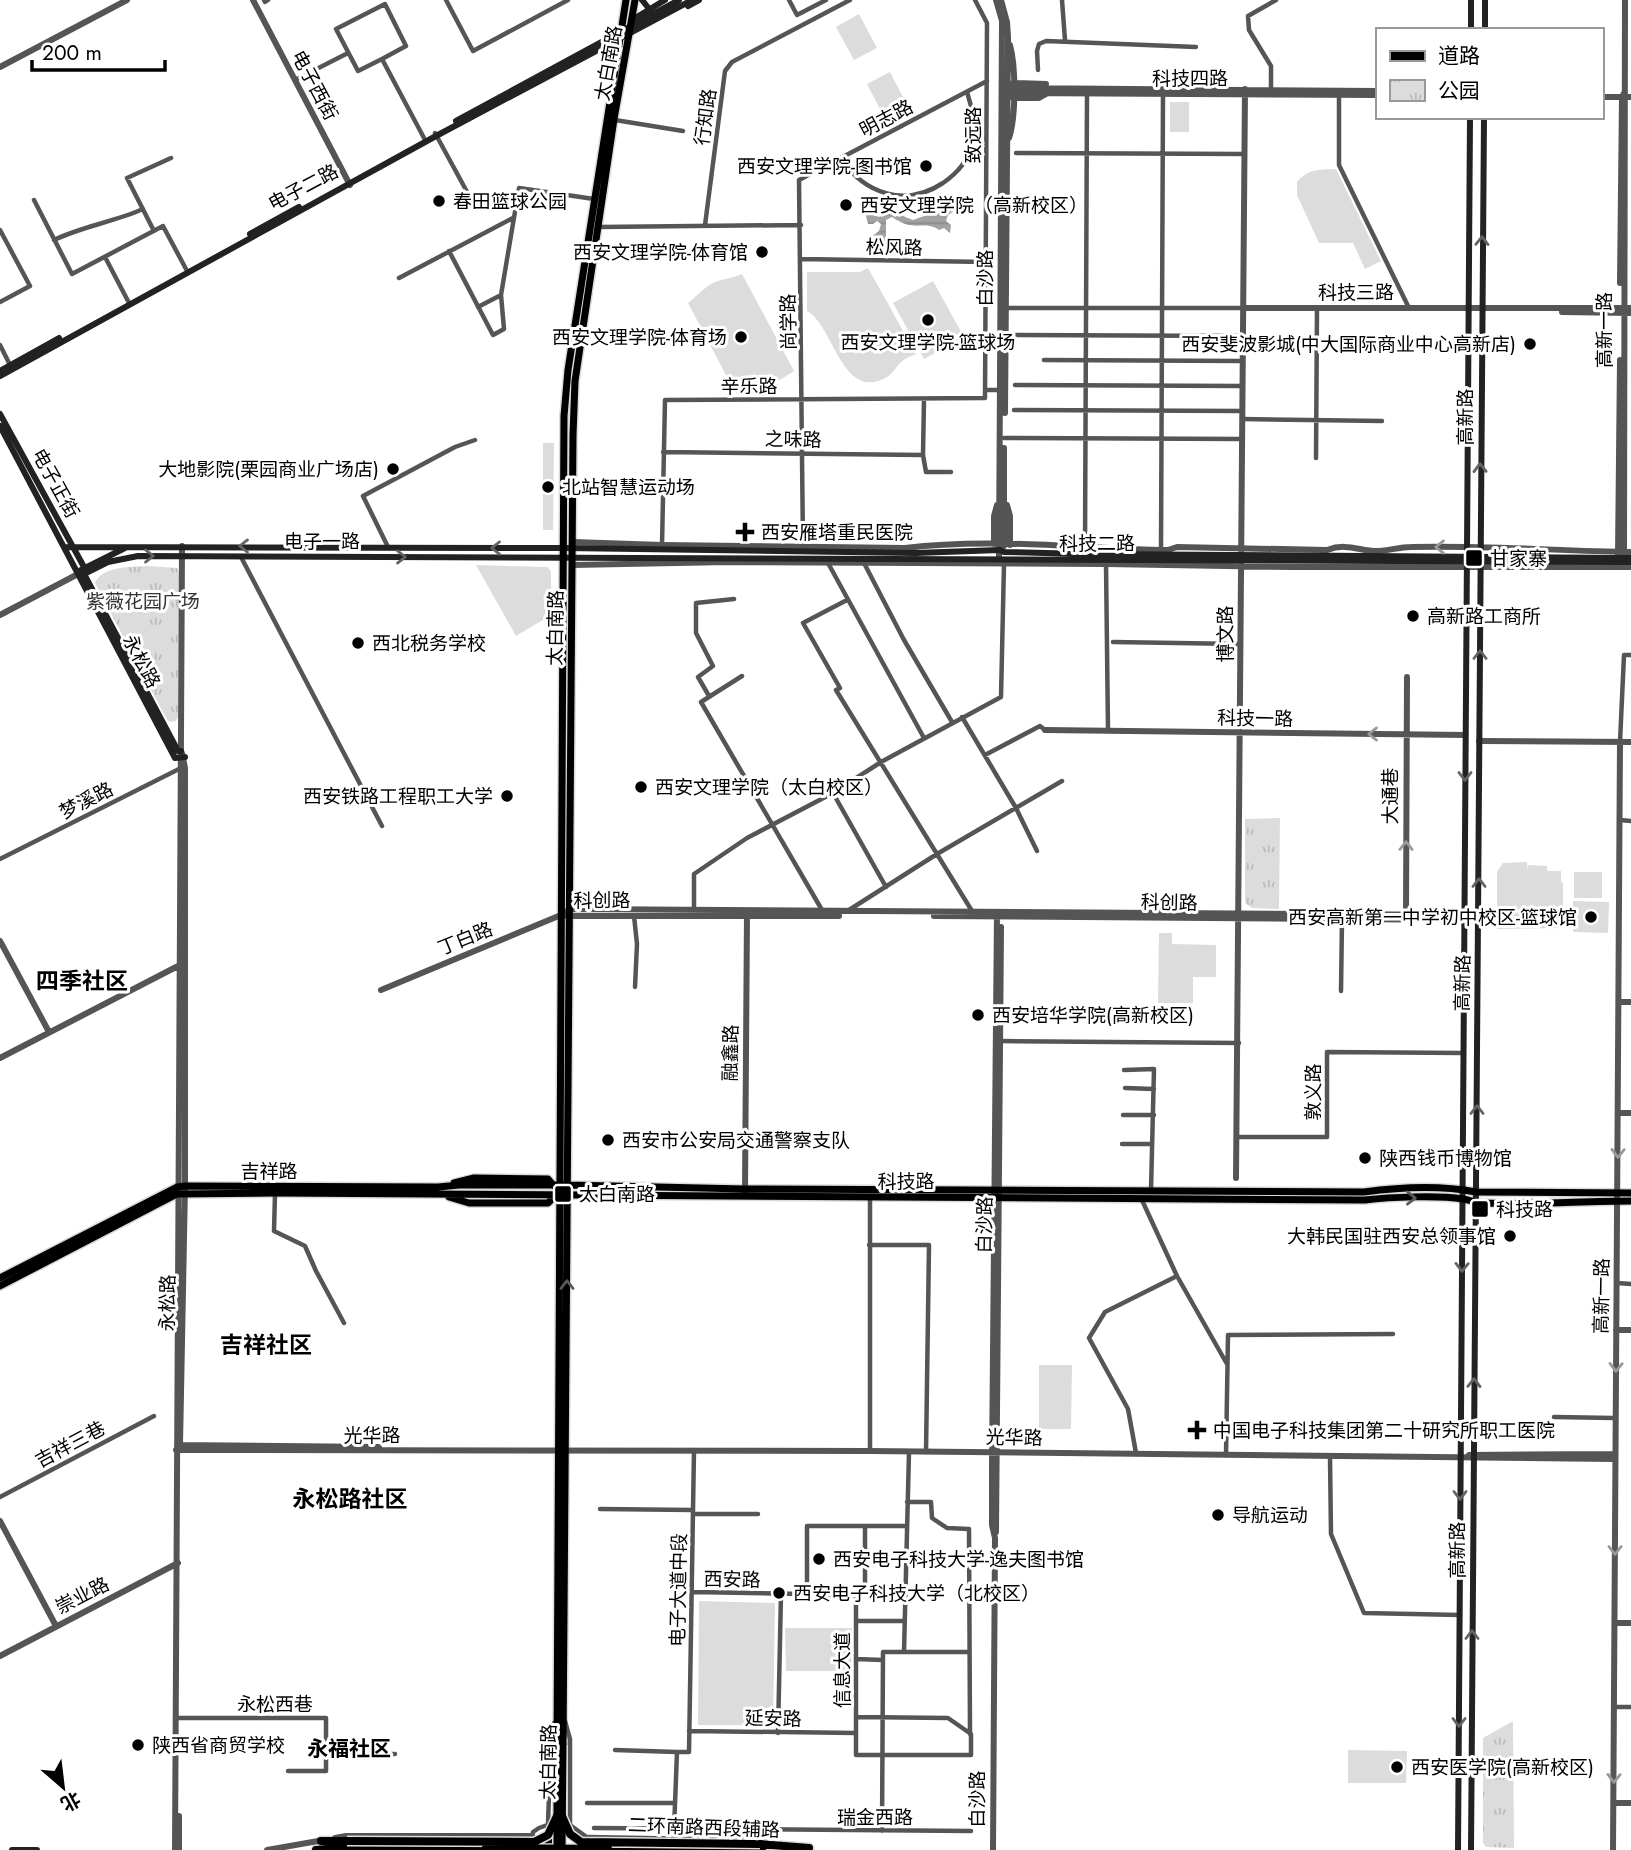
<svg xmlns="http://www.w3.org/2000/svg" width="1631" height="1850" font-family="Jost,'Noto Sans SC',sans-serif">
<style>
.grass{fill:#dcdcdc}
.park{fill:url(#park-tufts)}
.water{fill:url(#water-rules)}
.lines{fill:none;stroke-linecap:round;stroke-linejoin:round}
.primary-casing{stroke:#dbdbdb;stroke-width:10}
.trunk-casing{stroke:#dbdbdb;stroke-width:11}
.minor{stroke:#555;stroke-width:4.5}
.tertiary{stroke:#555;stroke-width:6}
.secondary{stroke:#222;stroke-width:6}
.primary{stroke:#000;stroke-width:7}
.trunk{stroke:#000;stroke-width:8}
.primary-bridge-casing{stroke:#dbdbdb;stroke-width:10;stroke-linecap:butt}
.trunk-bridge-casing{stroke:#dbdbdb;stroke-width:11;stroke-linecap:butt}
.primary-bridge{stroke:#000;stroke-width:7}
.trunk-bridge{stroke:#000;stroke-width:8}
.oneway{stroke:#646464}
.oneway2{stroke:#999}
.oneway3{stroke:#595959}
.poi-dot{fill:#000;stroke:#fff;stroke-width:2.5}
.labels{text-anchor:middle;stroke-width:6;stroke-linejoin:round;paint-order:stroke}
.street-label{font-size:19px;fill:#000;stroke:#fff}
.poi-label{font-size:19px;fill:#000;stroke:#fff;text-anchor:start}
.park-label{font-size:19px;fill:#333;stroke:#fff}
.neighbourhood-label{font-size:21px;font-weight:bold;fill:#000;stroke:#fff}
.quarter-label{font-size:23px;font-weight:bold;fill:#000;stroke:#fff}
</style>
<defs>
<pattern id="park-tufts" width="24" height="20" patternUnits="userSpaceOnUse" patternTransform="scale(1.75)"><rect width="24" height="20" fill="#dcdcdc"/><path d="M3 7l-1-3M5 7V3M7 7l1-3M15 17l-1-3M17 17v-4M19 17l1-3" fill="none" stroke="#bbb"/></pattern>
<pattern id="water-rules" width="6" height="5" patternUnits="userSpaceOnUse" patternTransform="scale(1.75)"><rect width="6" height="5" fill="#a3a3a3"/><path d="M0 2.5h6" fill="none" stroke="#8b8b8b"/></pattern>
</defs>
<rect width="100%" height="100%" fill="#fff"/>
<path class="grass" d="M859,14l18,34 -23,12 -18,-33z
M890,72l17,33 -23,12 -17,-33z
M1170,102h19v30h-19z
M1336,169l45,92 -16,8 -12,-26h-34l-22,-48v-13c12,-14 22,-12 39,-13z
M868,268l48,86c-5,2 -12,5 -15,8 -7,7 -9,14 -20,18 -40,16 -48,-55 -74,-69v-39h53z
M742,274l52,97 -32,20h-20l-6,3 -48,-91c9,-7 19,-19 30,-22 9,-3 15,-3 24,-7z
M933,281l31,56 -40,22 -31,-56z
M543,443h11l-1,87h-10z
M476,565l71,2 4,4v44l-35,21z
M1527,862l1,11v-8l19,1v5h14v11l2,1v45l-66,1v-57l6,-9z
M1574,872h28v26h-28z
M1573,901l36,1 -1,31 -35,-1z
M1159,933h13v11l44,1v32h-23v26h-35z
M1039,1365h33l-1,64h-32z
M699,1601l76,2 -2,122h-75z
M785,1628h67l-1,43h-65z
M1348,1750l59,1 -1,32h-58z"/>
<path class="park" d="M147,566l30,2 2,5 -1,144 -2,4 -6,1 -3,-2 -72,-137c7,-17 36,-16 52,-17z
M1280,818l-1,91 -27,-1 -7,-5v-84z
M1513,1721l1,127 -28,-1 -3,-4v-105z"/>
<path class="water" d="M944,199l11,2 4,6 -11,8 -2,6 5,4 -1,8 -6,-5 -5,2c-10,-7 -19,-3 -30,-5 -6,-1 -12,-5 -17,-8l-6,3v22l-3,4 -11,-10 7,-5 2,-7 -4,-3 -4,3h-5l-3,-12 14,5c17,-12 17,-2 34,3l14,-5 6,-10z"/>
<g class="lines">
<g class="primary-casing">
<path id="primary" d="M454,1183l20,-5 74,1 6,7
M449,1197l20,6h79l8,-8
M0,1278l177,-91 8,-1 253,1 21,-2h109l177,4 619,3c36,-5 76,-7 112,0l155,1
M0,1286l177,-92 98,-1 1090,7c25,-3 73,-5 98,-1 7,1 13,4 21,4 49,2 98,-2 147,-2
M557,1743l7,-1327 4,-46 58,-370
M563,1745l10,-1310 2,-54 39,-262 21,-119"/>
</g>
<g class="trunk-casing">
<path id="trunk" d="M321,1841h26
M760,1844l49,4
M608,1849l154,1
M316,1850l21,-2h149
M544,1850l7,-8 6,-14"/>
</g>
<path class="minor" d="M264,0l1,2 3,-2
M446,0l27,51 95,-51
M789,0l8,15 29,-15
M1062,0l3,40
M382,59l-24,12 -22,-42 49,-25 21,42 -24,13 42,79
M1038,70l-1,-19 2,-7 7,-3 150,6
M295,80l53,-27
M1271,89v-23l-22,-36 -1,-14 28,-16
M1339,95v70l70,143
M615,120l68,11
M435,133l37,68
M1016,153l228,1
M840,158c25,36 65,50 103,25 13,-9 25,-22 29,-38 6,-18 0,-36 -5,-53
M34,200l38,74 91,-48 23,43
M705,225l20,-154 7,-9 118,-62
M599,227l202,-2
M0,230l30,56 -30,16
M154,231l-27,-53 44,-20
M54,240c29,-14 60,-18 89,-31
M449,251l44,84 11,-6 -3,-34
M105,257l23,44
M801,259l185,3
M399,278l114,-60
M478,307l23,-12 18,-107 75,11
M1006,308h237
M1013,335l229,1
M0,345l10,20
M1044,360l198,1
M1015,385l227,1
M985,390h15
M924,399l-1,56 3,17h25
M1014,410l228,1
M1242,419l140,2
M1004,438l238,1
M663,452l260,3
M1316,458l1,-150
M662,546l3,-146 320,-2 2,-375 -12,-23
M388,547l-25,-51 92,-49 20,-7
M803,547l-4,-367 188,-99
M1085,547l2,-454
M1161,549l2,-456
M241,557l141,269
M828,563l96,175
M864,563l40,77 48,82
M1106,564l2,167
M847,600l-44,23 37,65 -4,2 136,221
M1113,642l127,2
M742,676l-41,26 121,208
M709,696l-11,-19 15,-11 -17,-33v-30l38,-4
M962,717l54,91 21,43
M1620,742l4,-87h7
M985,755l55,-29 5,4
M833,793l53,94
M1620,820l11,1
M0,859l181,-91
M694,910v-36l53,-36 86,-45 48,-31 120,-65 3,-133
M849,910l88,-56 125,-73
M634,916l3,28 -2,43
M1341,991l1,-72
M1000,1041l239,2
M1124,1070l30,-1 -3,121
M1125,1088l29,1
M1123,1115h31
M1237,1137h90v-85l136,1
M1122,1144h30
M275,1194l-1,37 31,15 11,25 28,52
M1141,1198l36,78 50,88
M869,1245h60l-3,207
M1617,1283l14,1
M1554,1417l60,1
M870,1451v-254
M1136,1453l-8,-44 -39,-71 16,-26 72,-36
M1226,1455l2,-120 165,-1
M1330,1457l1,77 33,79 96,2
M0,1497l154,-81
M907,1502h24l1,16 15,10 22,1 1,205
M600,1509l93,1
M693,1514h65
M692,1592l164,3
M807,1594v-68h100
M856,1621h48
M904,1652l5,-200
M856,1659l27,1
M1615,1707h16
M856,1717l92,1 23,16v21h-115v-160l9,-9v-59
M175,1718h151v53h-38
M565,1721l5,18v86
M689,1731l167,2
M778,1733l3,-139
M615,1750l62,2
M326,1754h69
M587,1803h88
M548,1824l3,-86 3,-15
M570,1825l18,13
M594,1828l377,3
M674,1830l3,-78h12l5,-302
M882,1831l1,-179h86
M588,1837l167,3
M532,1839l1,-7 6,-4 11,-4"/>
<path class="tertiary" d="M253,0l97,185
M996,0l6,21 -3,537
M1001,0l6,22 1,15 -3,376
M0,67l127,-67
M1013,83l33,1
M1005,88l372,3
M1004,93l373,2
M1601,97h30
M1013,98h26l9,-5
M1009,138c7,-21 7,-71 1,-93
M1620,283l2,-186 2,-4
M1243,308h388
M1562,312l69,1
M1007,505l3,11v29
M573,542l89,3 243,3c87,-11 176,1 263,2l9,-3 150,3c21,-8 34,2 52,1 11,-1 22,-4 32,-4 74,-2 147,4 220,5
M994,544v-28l3,-11
M1004,546v-98
M1624,555l1,-555
M1618,556l2,-196
M572,565l157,-3 377,2 186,3h339
M0,615l78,-41
M1045,730l420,5
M1479,741l152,1
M1406,914l1,-237
M567,916h272
M934,916l544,4
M0,941l49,91
M381,990l180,-75 9,-6 908,6
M1619,1002h12
M0,1058l180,-93
M1619,1113h12
M1236,1178l9,-1089
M745,1192l2,-279
M1616,1330h15
M177,1445l202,2
M180,1445l5,-259v-418l-3,-15
M176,1450l694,1 744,8
M1469,1455l145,-1
M0,1521l56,105
M996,1532l5,-605
M1615,1623h16
M0,1656l178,-93
M1614,1803h17
M335,1838l11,-2h186
M175,1850l7,-1304
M179,1850v-34
M267,1850l57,-10
M993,1850l2,-312 -3,-13v-62l5,-551
M1613,1850l7,-1108"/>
<path class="secondary" d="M642,0l8,10
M688,6l11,-6
M632,20l33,-20
M1471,30v-30
M1485,30v-30
M456,121l223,-121
M250,234l49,-27
M0,371l59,-33
M0,376l436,-240 256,-136
M0,414l84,153v7l94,177h3
M0,426l175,332 10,-1
M65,547l499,1 351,5 85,-3 4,2 81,2 546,4
M81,570l44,-22
M84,574l24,-12 30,-6 1493,6
M12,1850h25
M1458,1850l12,-1733
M1471,1850l13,-1733"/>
<use href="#primary" class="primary"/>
<use href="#trunk" class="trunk"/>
<g class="primary-bridge-casing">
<path id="primary-bridge" d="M557,1850v-107
M562,1850l1,-105"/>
</g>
<g class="trunk-bridge-casing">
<path id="trunk-bridge" d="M562,1816l8,18 11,8 179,2
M347,1841l187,1 14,-7 9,-19
M486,1848l122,1"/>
</g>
<use href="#primary-bridge" class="primary-bridge"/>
<use href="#trunk-bridge" class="trunk-bridge"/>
</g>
<defs><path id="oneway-chevron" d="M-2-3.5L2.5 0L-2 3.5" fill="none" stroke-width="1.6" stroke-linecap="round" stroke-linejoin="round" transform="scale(1.75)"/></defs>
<g class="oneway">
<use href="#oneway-chevron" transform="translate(1482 241) rotate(-89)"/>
<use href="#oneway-chevron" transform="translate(1480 468) rotate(-91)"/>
<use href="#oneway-chevron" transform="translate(244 546) rotate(-180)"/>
<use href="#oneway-chevron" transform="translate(496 548) rotate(-180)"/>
<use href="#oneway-chevron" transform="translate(149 556)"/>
<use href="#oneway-chevron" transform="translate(401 557)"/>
<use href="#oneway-chevron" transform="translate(1480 655) rotate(-90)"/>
<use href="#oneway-chevron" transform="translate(1465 776) rotate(90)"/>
<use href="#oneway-chevron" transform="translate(1479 883) rotate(-90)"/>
<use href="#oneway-chevron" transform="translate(1477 1110) rotate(-90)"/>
<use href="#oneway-chevron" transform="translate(1462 1267) rotate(91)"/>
<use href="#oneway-chevron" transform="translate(1474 1383) rotate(-89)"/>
<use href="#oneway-chevron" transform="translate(1460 1495) rotate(90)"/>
<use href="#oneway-chevron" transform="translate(1472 1635) rotate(-90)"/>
<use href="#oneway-chevron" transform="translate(1459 1722) rotate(90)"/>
</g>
<g class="oneway2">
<use href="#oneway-chevron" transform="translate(1440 547) rotate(180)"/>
<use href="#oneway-chevron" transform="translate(1373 734) rotate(180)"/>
<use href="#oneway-chevron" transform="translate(1406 846) rotate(-90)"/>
<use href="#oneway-chevron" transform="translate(1618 1153) rotate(91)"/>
<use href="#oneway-chevron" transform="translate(1616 1367) rotate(91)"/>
<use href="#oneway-chevron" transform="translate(1615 1550) rotate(90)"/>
<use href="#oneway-chevron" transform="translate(1614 1778) rotate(91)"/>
</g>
<g class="oneway3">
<use href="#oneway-chevron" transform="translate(1411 1198) rotate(1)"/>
<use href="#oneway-chevron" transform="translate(567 1285) rotate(-90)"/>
</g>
<g class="poi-dot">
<circle cx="926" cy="166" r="7"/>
<circle cx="439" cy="201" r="7"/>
<circle cx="846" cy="205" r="7"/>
<circle cx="762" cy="252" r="7"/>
<circle cx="928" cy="320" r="7"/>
<circle cx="741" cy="337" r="7"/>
<circle cx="1530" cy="344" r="7"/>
<circle cx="393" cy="469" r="7"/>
<circle cx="548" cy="487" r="7"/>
<path d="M741.5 521.5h7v7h7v7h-7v7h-7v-7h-7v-7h7z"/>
<rect x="1465" y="549" width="18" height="18" rx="3.5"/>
<circle cx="1413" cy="616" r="7"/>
<circle cx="358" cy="643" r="7"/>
<circle cx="641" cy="787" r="7"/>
<circle cx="507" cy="796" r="7"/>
<circle cx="1591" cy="917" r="7"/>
<circle cx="978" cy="1015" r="7"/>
<circle cx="608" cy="1140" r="7"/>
<circle cx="1365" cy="1158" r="7"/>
<rect x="554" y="1185" width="18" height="18" rx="3.5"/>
<rect x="1471" y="1200" width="18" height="18" rx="3.5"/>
<circle cx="1510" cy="1236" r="7"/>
<path d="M1193.5 1419.5h7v7h7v7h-7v7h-7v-7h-7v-7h7z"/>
<circle cx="1218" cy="1515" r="7"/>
<circle cx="819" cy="1559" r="7"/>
<circle cx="779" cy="1593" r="7"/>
<circle cx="138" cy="1745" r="7"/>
<circle cx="1397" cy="1767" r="7"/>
</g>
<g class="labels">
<g class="street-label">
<text transform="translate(608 63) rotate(-80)" y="7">太白南路</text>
<text x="1190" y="85">科技四路</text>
<text transform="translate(315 85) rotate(62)" y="7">电子西街</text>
<text transform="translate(705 117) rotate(-82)" y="7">行知路</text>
<text transform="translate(886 118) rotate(-28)" y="7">明志路</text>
<text transform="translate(973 135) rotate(-90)" y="7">致远路</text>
<text transform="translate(303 187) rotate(-28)" y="7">电子二路</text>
<text transform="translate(894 247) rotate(1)" y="7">松风路</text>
<text transform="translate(985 278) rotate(-90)" y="7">白沙路</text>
<text x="1356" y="299">科技三路</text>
<text transform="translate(788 322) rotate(-91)" y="7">尚学路</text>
<text transform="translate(1604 330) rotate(-90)" y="7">高新一路</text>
<text x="749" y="393">辛乐路</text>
<text transform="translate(1465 417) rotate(-90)" y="7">高新路</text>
<text transform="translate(793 439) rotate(1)" y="7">之味路</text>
<text transform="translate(56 483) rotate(61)" y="7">电子正街</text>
<text x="322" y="548">电子一路</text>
<text x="1097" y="550">科技二路</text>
<text transform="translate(555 628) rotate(-89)" y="7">太白南路</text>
<text transform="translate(1225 634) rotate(-90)" y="7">博文路</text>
<text transform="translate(142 661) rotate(62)" y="7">永松路</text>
<text transform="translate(1255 718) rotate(1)" y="7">科技一路</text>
<text transform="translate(1390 796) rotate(-90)" y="7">大通巷</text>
<text transform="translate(86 800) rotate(-27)" y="7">梦溪路</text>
<text x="602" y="907">科创路</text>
<text transform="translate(1169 902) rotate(1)" y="7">科创路</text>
<text transform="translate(465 938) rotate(-22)" y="7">丁白路</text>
<text transform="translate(1462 983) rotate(-89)" y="7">高新路</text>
<text transform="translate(730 1053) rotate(-89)" y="7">融鑫路</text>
<text transform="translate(1313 1092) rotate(-90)" y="7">敦义路</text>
<text x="269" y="1178">吉祥路</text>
<text x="906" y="1188">科技路</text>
<text transform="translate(984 1225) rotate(-89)" y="7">白沙路</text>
<text transform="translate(1601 1296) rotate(-89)" y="7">高新一路</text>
<text transform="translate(167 1303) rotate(-89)" y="7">永松路</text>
<text x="372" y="1442">光华路</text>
<text transform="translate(1014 1437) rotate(1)" y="7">光华路</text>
<text transform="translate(70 1444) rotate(-28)" y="7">吉祥三巷</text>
<text transform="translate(1457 1550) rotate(-90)" y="7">高新路</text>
<text transform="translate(732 1579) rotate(1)" y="7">西安路</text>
<text transform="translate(678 1590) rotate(-89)" y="7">电子大道中段</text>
<text transform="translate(82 1595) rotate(-27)" y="7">崇业路</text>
<text transform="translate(842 1670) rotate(-90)" y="7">信息大道</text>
<text x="275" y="1711">永松西巷</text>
<text transform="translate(773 1718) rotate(1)" y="7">延安路</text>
<text transform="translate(548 1762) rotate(-89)" y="7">太白南路</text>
<text transform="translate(977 1799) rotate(-90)" y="7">白沙路</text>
<text x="875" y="1824">瑞金西路</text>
<text transform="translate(704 1827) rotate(2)" y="7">二环南路西段辅路</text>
</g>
<g class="poi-label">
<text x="912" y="173" text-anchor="end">西安文理学院-图书馆</text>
<text x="453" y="208">春田篮球公园</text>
<text x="860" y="212">西安文理学院（高新校区）</text>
<text x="748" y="259" text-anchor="end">西安文理学院-体育馆</text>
<text x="727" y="344" text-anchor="end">西安文理学院-体育场</text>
<text x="928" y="349" text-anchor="middle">西安文理学院-篮球场</text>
<text x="1516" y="351" text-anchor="end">西安斐波影城(中大国际商业中心高新店)</text>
<text x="379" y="476" text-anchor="end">大地影院(栗园商业广场店)</text>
<text x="562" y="494">北站智慧运动场</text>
<text x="761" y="539">西安雁塔重民医院</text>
<text x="1490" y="565">甘家寨</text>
<text x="1427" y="623">高新路工商所</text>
<text x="372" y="650">西北税务学校</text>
<text x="655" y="794">西安文理学院（太白校区）</text>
<text x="493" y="803" text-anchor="end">西安铁路工程职工大学</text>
<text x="1577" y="924" text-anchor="end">西安高新第一中学初中校区-篮球馆</text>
<text x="992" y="1022">西安培华学院(高新校区)</text>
<text x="622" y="1147">西安市公安局交通警察支队</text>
<text x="1379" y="1165">陕西钱币博物馆</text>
<text x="579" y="1201">太白南路</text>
<text x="1496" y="1216">科技路</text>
<text x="1496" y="1243" text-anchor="end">大韩民国驻西安总领事馆</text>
<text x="1213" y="1437">中国电子科技集团第二十研究所职工医院</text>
<text x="1232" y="1522">导航运动</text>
<text x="833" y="1566">西安电子科技大学-逸夫图书馆</text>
<text x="793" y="1600">西安电子科技大学（北校区）</text>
<text x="152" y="1752">陕西省商贸学校</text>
<text x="1411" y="1774">西安医学院(高新校区)</text>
</g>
<g class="park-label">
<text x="143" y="608">紫薇花园广场</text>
</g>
<g class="neighbourhood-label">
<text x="349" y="1756">永福社区</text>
</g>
<g class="quarter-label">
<text x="82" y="989">四季社区</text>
<text x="266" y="1353">吉祥社区</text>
<text x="350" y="1507">永松路社区</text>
</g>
</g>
<rect x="1376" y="28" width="228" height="91" fill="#ffffff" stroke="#999999" stroke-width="2"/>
<rect x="1390" y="51" width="35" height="10" fill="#000000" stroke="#999999" stroke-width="2"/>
<text x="1438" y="63" font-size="21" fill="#000000">道路</text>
<rect x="1390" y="80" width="35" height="21" fill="url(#park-tufts)" stroke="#999999" stroke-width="2"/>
<text x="1438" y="98" font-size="21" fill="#000000">公园</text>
<g transform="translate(63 1787) rotate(152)" stroke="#ffffff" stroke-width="5" paint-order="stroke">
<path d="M0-5L12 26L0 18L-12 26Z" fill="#000000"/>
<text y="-10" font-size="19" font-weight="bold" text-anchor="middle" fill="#000000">北</text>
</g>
<path d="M32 60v10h133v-10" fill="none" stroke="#000000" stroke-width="3.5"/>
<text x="42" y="60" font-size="21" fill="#000000" stroke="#ffffff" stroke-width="5" paint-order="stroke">200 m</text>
</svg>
